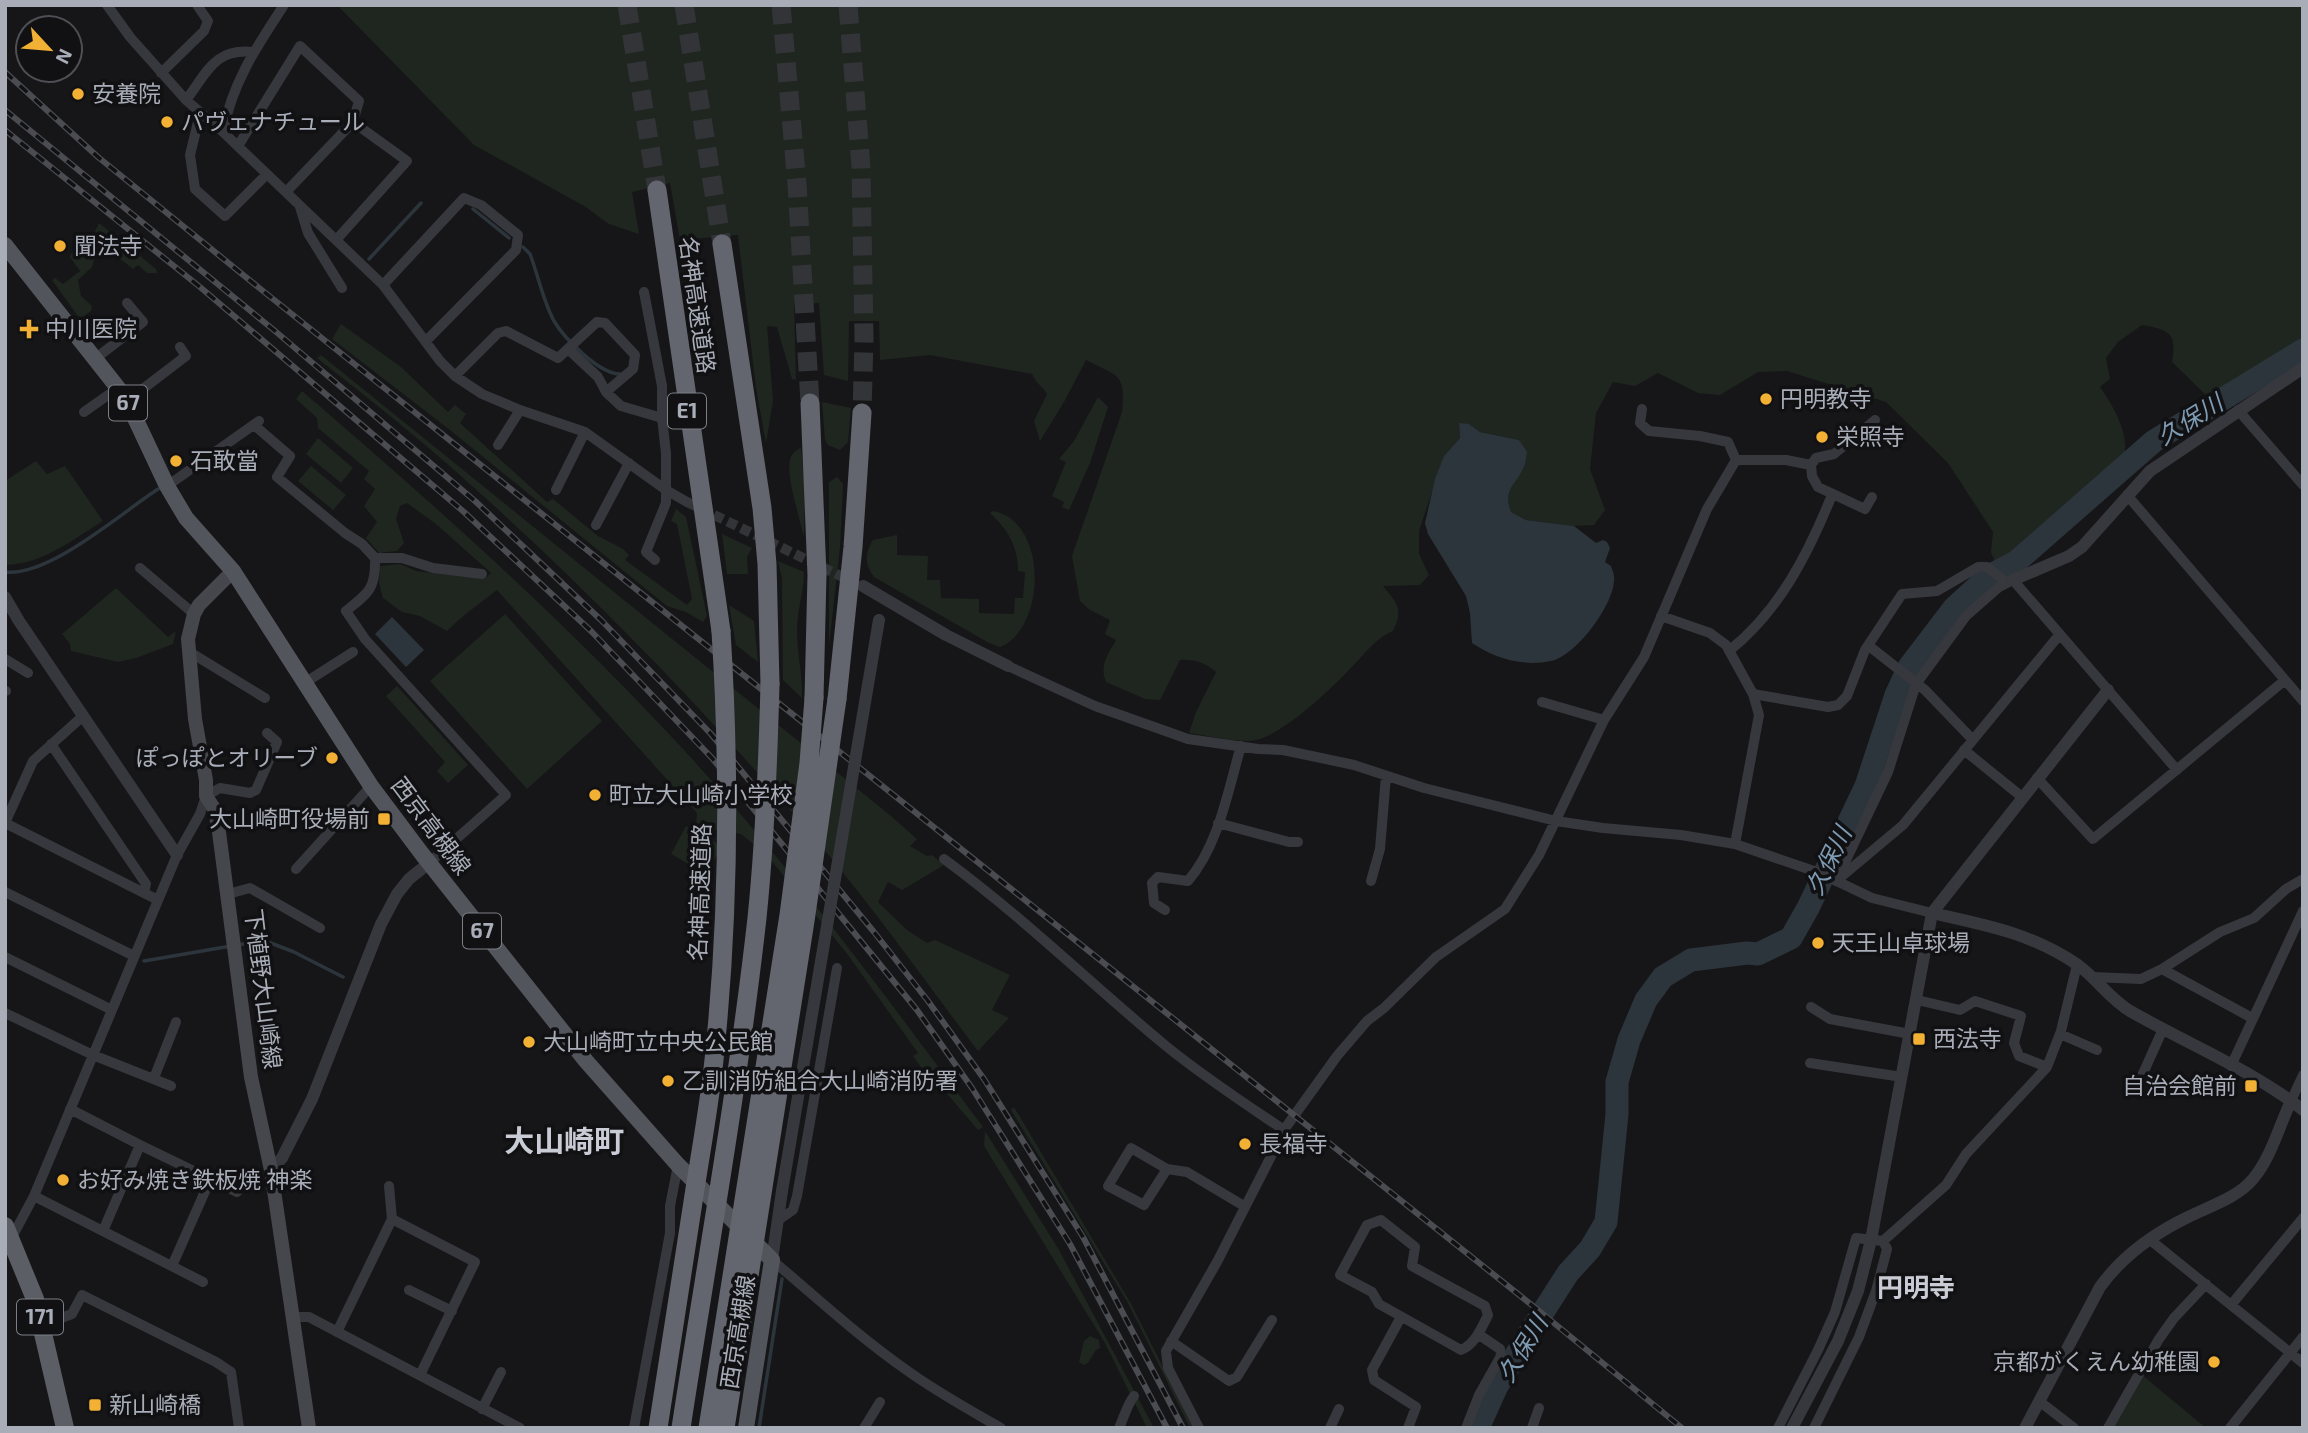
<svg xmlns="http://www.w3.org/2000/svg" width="2308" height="1433" font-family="'Exo 2','Noto Sans JP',sans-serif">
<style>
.green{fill:#1e261f}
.water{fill:#2c353c}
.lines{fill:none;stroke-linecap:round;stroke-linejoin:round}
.stream{stroke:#2c353c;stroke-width:3.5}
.river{stroke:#2c353c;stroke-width:23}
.minor-tunnel{stroke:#333438;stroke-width:10;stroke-dasharray:10 5;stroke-linecap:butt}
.motorway-tunnel{stroke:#333438;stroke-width:19;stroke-dasharray:19 10;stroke-linecap:butt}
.minor{stroke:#37383d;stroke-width:10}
.tertiary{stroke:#37383d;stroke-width:12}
.secondary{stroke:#45474d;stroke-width:14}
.primary{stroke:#53555c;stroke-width:16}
.trunk{stroke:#5b5e65;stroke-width:18}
.motorway{stroke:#63666e;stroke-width:19}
.rail-casing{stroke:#4a4c52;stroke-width:6}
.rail{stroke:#111113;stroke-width:3.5;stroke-dasharray:10;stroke-linecap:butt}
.tertiary-bridge{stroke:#37383d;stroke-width:12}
.motorway-bridge{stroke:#63666e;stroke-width:19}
.poi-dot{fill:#f2b134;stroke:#111113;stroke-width:2.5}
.labels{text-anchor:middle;stroke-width:7;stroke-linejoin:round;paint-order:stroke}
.shield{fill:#111113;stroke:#7b7e86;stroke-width:2}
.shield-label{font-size:21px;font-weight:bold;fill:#a8adb8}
.poi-label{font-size:23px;fill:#a8adb8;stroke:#111113;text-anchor:start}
.street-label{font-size:23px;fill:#a8adb8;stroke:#111113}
.water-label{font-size:24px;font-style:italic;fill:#7f9bb3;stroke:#111113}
.quarter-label{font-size:26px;font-weight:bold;fill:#c9ccd4;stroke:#111113}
.district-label{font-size:30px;font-weight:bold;fill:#c9ccd4;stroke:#111113}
</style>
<rect width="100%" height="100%" fill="#161618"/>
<path class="green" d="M337,5h1966v346l-91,50 -40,-39c5,-29 -2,-32 -30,-37l-24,17 -12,16 4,21 -10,8c12,17 27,42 25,64 -3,41 -71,100 -110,110 -6,2 -15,-1 -21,-1l-3,-8 2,-20 -45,-69 -62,-61 -99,-31 -29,1 -38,23 -22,-2 -40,-20 -23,13 -22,-4 -17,31 -6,56 15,41 -11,15 -20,1 -48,-6 -15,-8c-7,-20 0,-28 13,-44l-5,-28 -39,-8 -11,-8h-10l1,14 -16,18 -25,75v23l10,21 -9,10 -37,1c14,17 21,23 10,45 -19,8 -29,24 -44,39 -20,21 -62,60 -89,69 -17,6 -53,-4 -71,-6l7,-21 20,-40c-11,-9 -21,-13 -36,-12l-20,40 -15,-1 -39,-17c-7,-16 2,-28 10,-42l-11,-6 5,-14 -20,-10 -10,-9 -8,-45 50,-144c4,-40 -4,-35 -36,-52l-22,42 -24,39 -6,-20 13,-27c-5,-8 -11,-11 -15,-20l-102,-19 -50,5 -1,-39h-30l-1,60 -24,-6 -5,-72 -25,2 2,75 -4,-1 -15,-52 -10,-1 6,75 -7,42 -10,-55 -18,-153 -58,5 -10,-57 -38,9 7,42 -30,-10 -25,-18 -110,-61z
M99,223l57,46 1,4h-10l-9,-8 -5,4 -27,-21 -12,12 -2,7 -14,13 3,16 11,10 -1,5 -11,8 -28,-39 3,-2 8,6 17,-13 -10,-14 3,-7 21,-16z
M341,324l60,43 47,45 7,-7 11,9 -6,9 87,79 6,-3 45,37 25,13 6,6 -4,5 62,45 5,-6 -15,-75 -6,-3 5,-12 10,8 21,99 -4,6 -17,-10 -19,-6 -217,-176 -118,-91z
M321,355l570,461 26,23 -7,7 17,10 5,-1 12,10 -42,25 -14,-8 -10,20 29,28 20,13 8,-3 75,35 -18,35 17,8 -31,33c-50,-66 -98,-134 -151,-198 -107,-127 -223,-248 -346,-359 -52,-48 -108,-92 -164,-136z
M302,391c133,114 263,230 382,359 108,118 203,248 299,377l-5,3 -41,-48 -10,-6 -14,-20 5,-3 -70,-98 -82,-101 -25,-20 -45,-8 1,-13 -200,-223c-17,13 -35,26 -50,41l-27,-15 -18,-4 -19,-14 -4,-15 1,-17 20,-2 16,7 68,8 7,-6 -55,-49 -29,-21 -7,3 -4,13 8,24 -7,8 -18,2 -13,-15 11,-16 -13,-16 11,-17 -11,-10 5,-8 -51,-43 -1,-10 -21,-19z
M1098,397l10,10 -18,56 -21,47 -7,-3 2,-5 -12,-6 14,-34 -7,-3 15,-18z
M822,402l29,6 -3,34 -8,8 -12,-5 -3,-5z
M318,438l35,30 -12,15 -35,-29z
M801,448l4,38 -1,51c-4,-18 -18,-60 -14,-77 1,-6 6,-10 11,-12z
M36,461l11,13 18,-8 38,55c-31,19 -60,43 -98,44v-84z
M311,466l35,29 -13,15 -35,-29z
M837,477l6,7 -3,63 -11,100v-165z
M993,511c56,10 53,118 7,136l-11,-4 -115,-66c-9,-13 -10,-22 -1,-37l24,-5v20l31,1 -1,24h13l1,18 38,1v14l35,1 1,-16h8l2,-26 -7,-1c0,-25 -10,-41 -28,-58z
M722,534l30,14 -5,9 1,17h-21z
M778,561l26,11c0,16 -4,28 -6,44 -4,27 5,55 4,82l-19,-18 -1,-102z
M116,588l52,49 8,-6 -3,13 -37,14 -18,4 -47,-11 -1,-7 -8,-10z
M729,605l25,16 4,41 -22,-17z
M505,614l97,107 -75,68 -97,-108z
M397,686l71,79 -20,18 -11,-12 8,-9 -59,-66z
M686,826l36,20 -16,28 -35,-20z
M1014,1107l116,195 64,126h-4l-62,-125 -117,-193z
M985,1131l74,119 95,178h-7l-42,-85 -121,-197z
M1090,1336l9,4 1,8 -4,2 -8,13 -4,2 -5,-3 5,-21z
M2142,1375l64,53h-93z"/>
<path class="water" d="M1459,423l10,1 11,8 39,8 8,12c-1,5 -1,12 -4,17 -9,18 -20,20 -12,43l15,8 48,6 22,17 7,-3 4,2 3,6 -5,14 6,4c1,4 3,7 3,11 2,26 -38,79 -63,84 -28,6 -57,-3 -79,-18l-2,-30 -4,-17 -38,-62 -3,-11 10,-44 9,-23 16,-18z
M392,617l32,33 -18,17 -31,-33z"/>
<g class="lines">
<path class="stream" d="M473,209l36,29
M523,247l7,7c8,21 13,47 24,67 10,17 45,53 66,53
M369,259l52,-56
M5,572c44,5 116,-59 153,-83
M238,945l25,-5 31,12 49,25
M144,961l87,-15
M759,1428l23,-149"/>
<path class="river" d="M1478,1428l19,-42 28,-46 43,-67 22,-24 16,-27 11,-108v-32l12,-42 17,-40 17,-23 28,-17 56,-7 11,1 33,-16 17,-30 58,-122 30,-91 13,-28 45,-59 35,-32 27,-14 138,-121 149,-91"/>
<path class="minor-tunnel" d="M687,502l164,79"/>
<path class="motorway-tunnel" d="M627,5l30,185
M684,5l38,239
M781,5l16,179 13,219
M848,5l13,162 3,172 -2,74"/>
<path class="minor" d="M107,5l23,32 56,63 37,32 160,153 57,76 15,15 27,18 38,16 65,22 81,58 21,12
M161,73l43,-42 4,-10 -11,-16
M186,100c21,-27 28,-52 67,-48
M200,114l-10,41 5,34 30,27 42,-42
M223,132c9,-49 34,-86 61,-127
M238,146l62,-100 59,55 -6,21 -67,70
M300,207l8,26 34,55
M337,239l70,-78 -54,-39
M383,285l81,-87 17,7 37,30 -2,15 -90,91
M644,292l18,94v32l4,35v50l-20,49 9,8
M568,349l30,28 8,15 15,14 41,12
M96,358l47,-36 -16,-19
M455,376l43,-43 8,-2 52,27 39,-36 8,1 30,32 -2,14 -27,23
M127,401l59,-45 -6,-9
M1642,409l-2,14 9,8 51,5 28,6 8,18
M2238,410l65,75
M84,412l34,-24
M254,425l36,31 -13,21 68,56 17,11 13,14c1,30 -6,35 -29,53l19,28 141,156 -77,68
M498,445l22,-35
M167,486l92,-65
M556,490l29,-58
M2127,495l176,206
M1872,497l-7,12 -47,-22 -6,-11 -1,-11 5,-7 18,-4 41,-34
M596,525l33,-62
M375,558h27l31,10 49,6
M140,568l54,46
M1661,616l49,17 16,12 27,49 6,21 -24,129
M1869,646l56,44 48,50
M188,651l77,47
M1729,651c51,-41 79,-97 103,-156
M5,659l23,14
M1008,666l87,40 93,33 70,10 25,1 71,15 70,23 132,33 47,7 78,7 54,9 85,29 52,25 60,15
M306,682l47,-30
M5,691h1
M1753,694l75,13 10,-2 9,-9 18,-46 37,-56 35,-3 41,-24h9l20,16
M1542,702l62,18
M83,716l-50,45 -28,62 153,77
M51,744l95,140 -2,9
M1964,750l58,47
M2037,778l56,61 192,-159
M1218,823l71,19h9
M944,859c79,58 147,125 222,187 38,31 78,57 118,84
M296,869l75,-83
M1841,877l62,-52 157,-191
M1371,881l9,-32 6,-73
M1836,881l52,-109 28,-88 50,-68 33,-29 14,-7 164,190
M5,892l129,64
M228,894l22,-6 70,40
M1165,910l-11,-7 -2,-20 6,-6 30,4c31,-36 40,-91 53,-135
M5,957l107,53
M2162,969l90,49
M2093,977l48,2 21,-10 58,-37 34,-14 32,-29 17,-10
M1917,1000l43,10 15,-9 46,15 -7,27 5,13 28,11
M1811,1007l19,12 80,15
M5,1013l88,42 78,31
M2060,1034l37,16
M1810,1063l92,14
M2231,1066l72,-155
M154,1078l22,-56
M2136,1089l27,-60
M2291,1101l12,-26
M70,1109l70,36 97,47
M1167,1169l-23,36 -36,-19 23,-38 36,21 20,3 57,34
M389,1186l3,33
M34,1196l169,86
M1381,1220l34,27 -3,19 73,40 3,9c-7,14 -13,29 -27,35l-82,-46 -7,-12 -32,-17 27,-50z
M777,1221l16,-11 4,-14 40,-228
M103,1231l37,-86
M11,1239l23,-43 143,-341 23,-41 6,-18 14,-8 30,5 6,-3 21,-48 -10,-9
M2149,1239l154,124
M772,1260c44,37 86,76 133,109 30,22 63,40 96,59
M172,1266l38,-86
M409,1290l43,21
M2231,1305l72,-87
M292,1317h17l211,111
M1401,1317l-29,53 2,10 42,27 -8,21
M42,1325l30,-11 10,-19 134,67 15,10 8,56
M337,1332l55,-113 83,43 -55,113
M1171,1341l58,40 8,-4 35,-57
M2039,1401l35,27
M482,1409l19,-37
M634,1428l36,-195v-27l8,-41
M864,1428l16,-26
M1119,1428c5,-11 8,-23 15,-32
M1199,1428l-31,-60 -2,-17 51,-89 69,-135 51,-71 30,-35 17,-13 52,-51 69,-48 34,-54 65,-135 40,-63 63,-148 29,-49h50l25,5
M1330,1428l9,-19
M1466,1428l13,-33 22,-39 -1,-7 -22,-15
M1532,1428l7,-20
M1778,1428l40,-78 17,-38 21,-74 27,3 63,-56 20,-31 81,-87 14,-36 16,-66
M1814,1428l45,-91 17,-46 11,-42 -4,-8
M2108,1428l51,-89 15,-21 32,-34
M2230,1428l73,-91"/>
<path class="tertiary" d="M2013,580l56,-24 13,-9 68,-76 153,-103
M863,586l83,49 62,31
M5,597l14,24 158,234
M1932,913c54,12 99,20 146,52 19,14 32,34 52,46 56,32 122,59 173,99
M271,1170l11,-12 30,-59 69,-175 16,-30 12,-15 20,-16
M772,1260l10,-69
M1792,1428l46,-87 20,-50 13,-51 61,-327 176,-223
M2025,1428l75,-141c23,-32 53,-53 88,-70 22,-11 49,-19 65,-38 18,-21 26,-53 38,-78"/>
<path class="secondary" d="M233,571l-34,34 -5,9 -6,25 7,80 11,61v16l9,14 4,22 32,245 20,93 38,258"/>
<path class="primary" d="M5,245l113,143 9,13 40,85 19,32 47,53 138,215 51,68 164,207 92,104 94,95 -26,168"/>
<path class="trunk" d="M5,1226l30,73 30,129"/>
<path class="motorway" d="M657,190l64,441
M722,244l40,264 5,56 3,120
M810,403l7,172 -3,123
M837,699l16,-152 9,-134"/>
<g class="rail-casing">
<path id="rail" d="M5,72l93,85 165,134 1275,1019 144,118
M5,110l270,221 200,170 126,119 110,114 163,198 54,69 56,78 99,158 100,191
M5,130l195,157 264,225 127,119 121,127 205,252 55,78 98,156 97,184"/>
</g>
<use href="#rail" class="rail"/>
<path class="tertiary-bridge" d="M782,1191l97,-571"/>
<path class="motorway-bridge" d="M658,1428c12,-75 23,-151 35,-226 7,-47 16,-94 21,-142 15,-143 16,-286 7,-429
M681,1428c26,-170 57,-340 76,-510 8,-78 11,-156 13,-234
M708,1428l81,-513 20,-152 5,-65
M725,1428l80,-507 32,-222"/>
</g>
<g class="poi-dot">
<circle cx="78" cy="94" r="7"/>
<circle cx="167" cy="122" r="7"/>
<circle cx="60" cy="246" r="7"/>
<path d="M25.5 318.5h7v7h7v7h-7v7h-7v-7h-7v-7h7z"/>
<circle cx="1766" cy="399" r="7"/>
<circle cx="1822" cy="437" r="7"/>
<circle cx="176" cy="461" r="7"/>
<circle cx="332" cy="758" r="7"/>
<circle cx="595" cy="795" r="7"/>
<rect x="377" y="812" width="14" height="14" rx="3.5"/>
<circle cx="1818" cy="943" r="7"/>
<rect x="1912" y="1032" width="14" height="14" rx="3.5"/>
<circle cx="529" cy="1042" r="7"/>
<circle cx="668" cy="1081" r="7"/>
<rect x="2244" y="1079" width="14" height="14" rx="3.5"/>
<circle cx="1245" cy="1144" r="7"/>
<circle cx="63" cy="1180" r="7"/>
<circle cx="2214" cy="1362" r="7"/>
<rect x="88" y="1398" width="14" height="14" rx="3.5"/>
</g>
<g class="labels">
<g class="shield">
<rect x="109" y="385.5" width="38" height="35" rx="5"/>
<rect x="668" y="393.5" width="38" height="35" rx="5"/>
<rect x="463" y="913.5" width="38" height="35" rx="5"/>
<rect x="17" y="1299.5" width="46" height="35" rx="5"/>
</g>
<g class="shield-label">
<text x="128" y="410">67</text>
<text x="687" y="418">E1</text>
<text x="482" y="938">67</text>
<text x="40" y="1324">171</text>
</g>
<g class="poi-label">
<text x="92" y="102">安養院</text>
<text x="181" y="130">パヴェナチュール</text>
<text x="74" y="254">聞法寺</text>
<text x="45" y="337">中川医院</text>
<text x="1780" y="407">円明教寺</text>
<text x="1836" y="445">栄照寺</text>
<text x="190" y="469">石敢當</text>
<text x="318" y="766" text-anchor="end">ぽっぽとオリーブ</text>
<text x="609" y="803">町立大山崎小学校</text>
<text x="370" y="827" text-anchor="end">大山崎町役場前</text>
<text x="1832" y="951">天王山卓球場</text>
<text x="1933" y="1047">西法寺</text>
<text x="543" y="1050">大山崎町立中央公民館</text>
<text x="682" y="1089">乙訓消防組合大山崎消防署</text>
<text x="2237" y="1094" text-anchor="end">自治会館前</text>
<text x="1259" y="1152">長福寺</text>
<text x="77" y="1188">お好み焼き鉄板焼 神楽</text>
<text x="2200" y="1370" text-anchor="end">京都がくえん幼稚園</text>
<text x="109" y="1413">新山崎橋</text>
</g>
<g class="street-label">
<text transform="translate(697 305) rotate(82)" y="8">名神高速道路</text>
<text transform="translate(431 826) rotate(53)" y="8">西京高槻線</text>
<text transform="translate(700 892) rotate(-88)" y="8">名神高速道路</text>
<text transform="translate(263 989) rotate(83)" y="8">下植野大山崎線</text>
<text transform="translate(738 1332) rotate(-81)" y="8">西京高槻線</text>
</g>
<g class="water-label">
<text transform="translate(2190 420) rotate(-32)" y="8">久保川</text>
<text transform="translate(1829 861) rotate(-64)" y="8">久保川</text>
<text transform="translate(1523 1349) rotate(-59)" y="8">久保川</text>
</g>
<g class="quarter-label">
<text x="1916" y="1297">円明寺</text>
</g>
<g class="district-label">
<text x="564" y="1152">大山崎町</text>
</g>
</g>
<rect width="2308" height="1433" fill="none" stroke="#a8adb8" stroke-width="14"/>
<g transform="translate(49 49) rotate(116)"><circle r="33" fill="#111113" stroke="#4d4f55" stroke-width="2"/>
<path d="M0-5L12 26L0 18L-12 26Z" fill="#f2b134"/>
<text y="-10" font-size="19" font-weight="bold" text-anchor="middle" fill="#a8adb8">N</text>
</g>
</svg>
